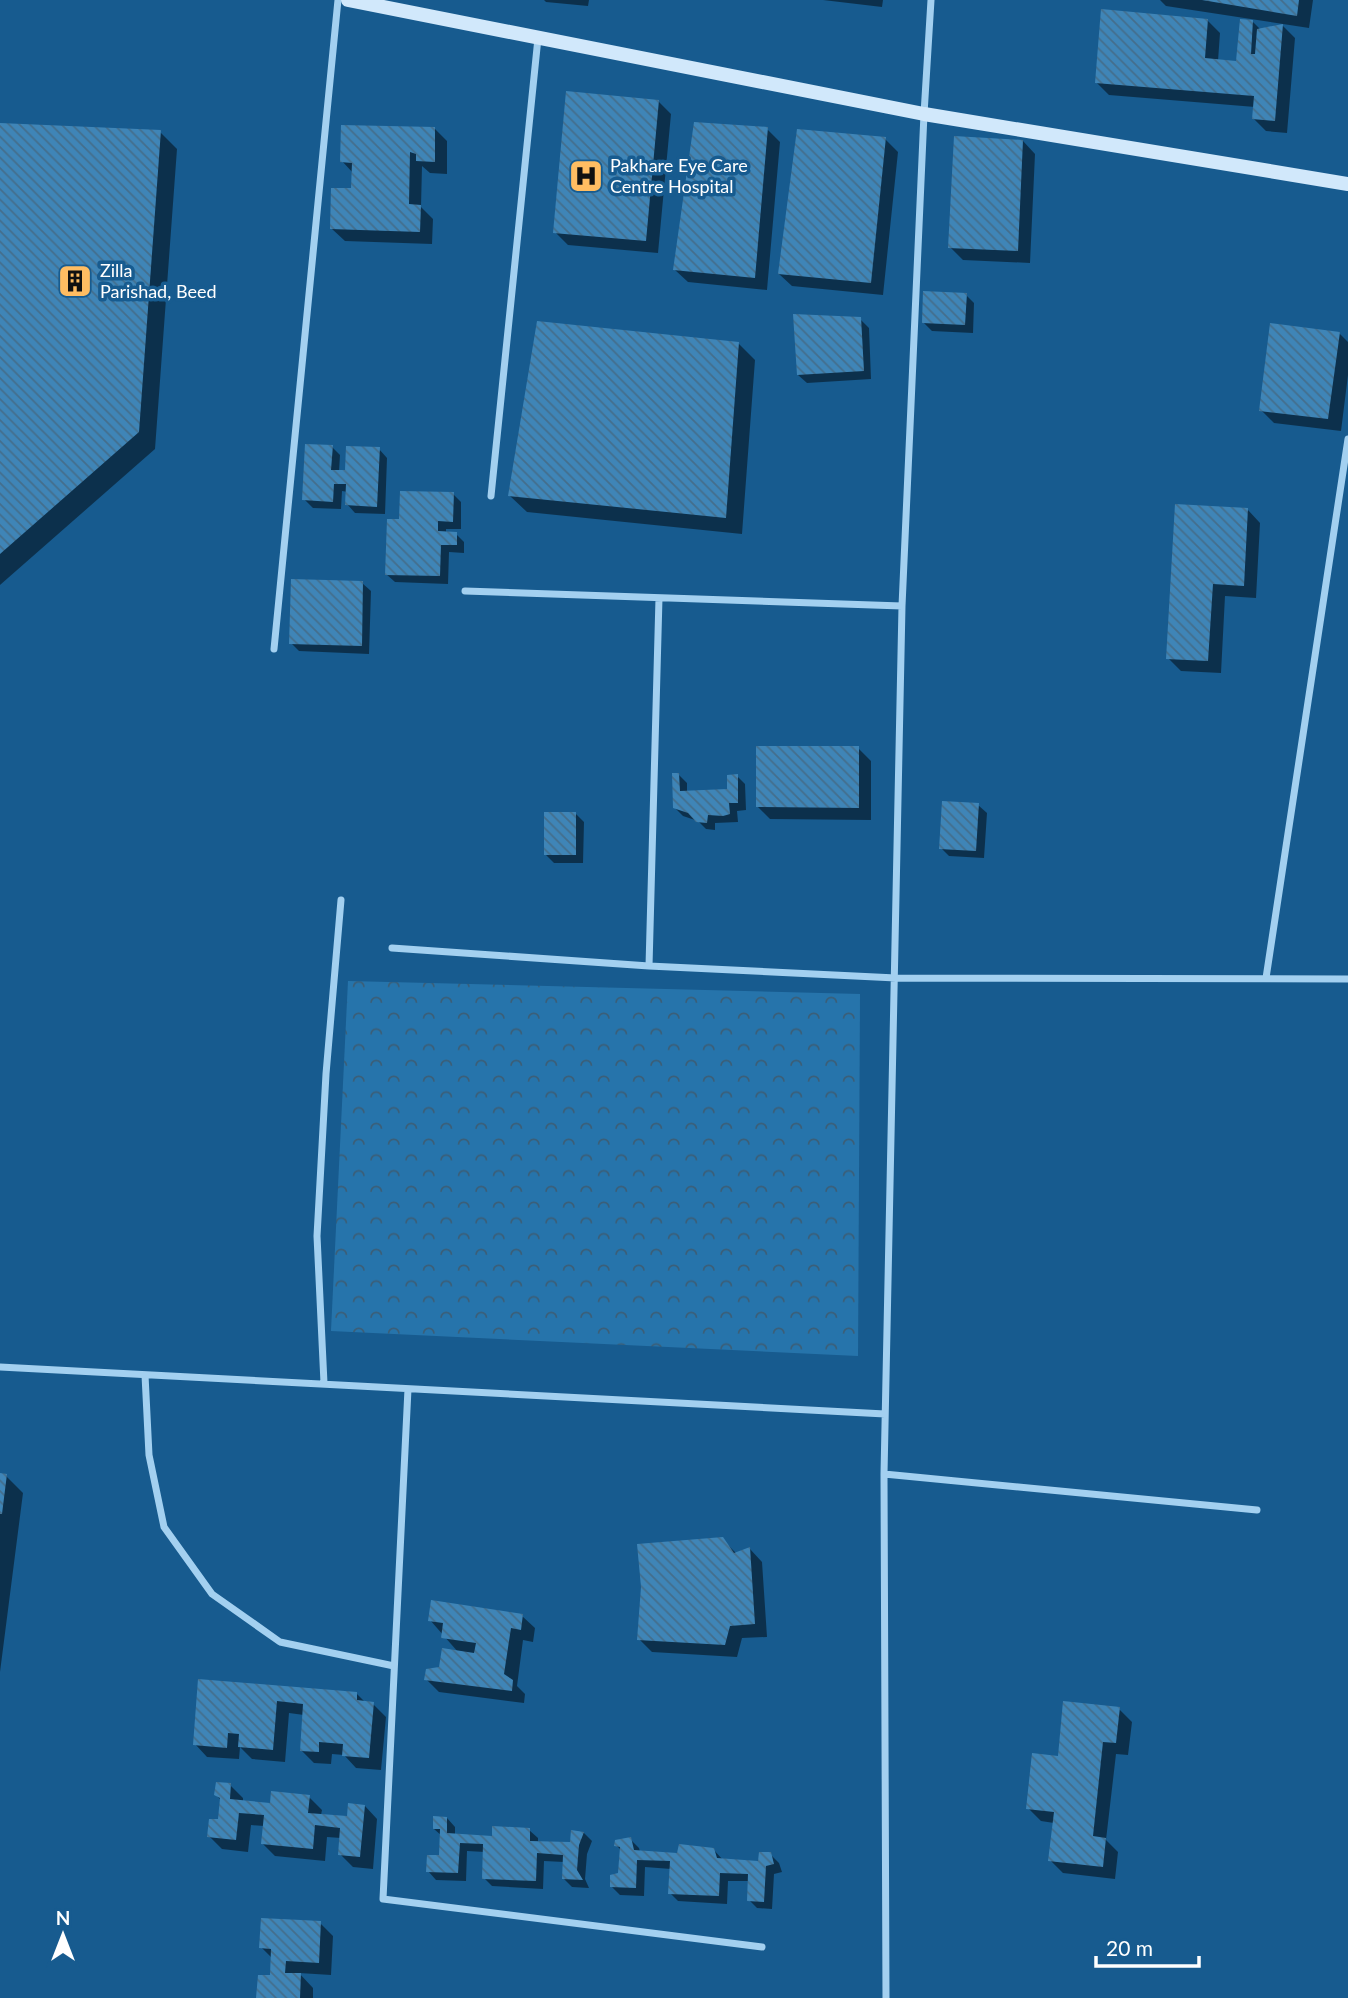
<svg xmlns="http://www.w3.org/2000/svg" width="1348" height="1998" font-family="Lato,sans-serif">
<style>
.forest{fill:url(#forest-crowns)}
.shadow{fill:#0007}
.building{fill:url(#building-back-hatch)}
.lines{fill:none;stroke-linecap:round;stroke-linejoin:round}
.street{stroke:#a3d0f0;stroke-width:7}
.secondary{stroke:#d1e8fb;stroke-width:14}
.labels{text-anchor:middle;stroke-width:7;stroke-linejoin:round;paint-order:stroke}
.poi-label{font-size:18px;fill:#fff;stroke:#175b8f;text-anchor:start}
</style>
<defs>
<pattern id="forest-crowns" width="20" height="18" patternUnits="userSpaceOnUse" patternTransform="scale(1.75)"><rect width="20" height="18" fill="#2674ab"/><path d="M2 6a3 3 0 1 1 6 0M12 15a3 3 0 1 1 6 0" fill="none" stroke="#3b5e77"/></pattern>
<pattern id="building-back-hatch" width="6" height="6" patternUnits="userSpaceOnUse" patternTransform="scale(1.75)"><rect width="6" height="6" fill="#3f85b7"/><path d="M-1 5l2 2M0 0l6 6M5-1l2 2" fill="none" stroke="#446e8c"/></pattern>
</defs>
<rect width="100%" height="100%" fill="#175b8f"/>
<path class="forest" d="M348,981l512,13 -2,362 -527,-25z"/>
<path class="shadow" d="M544,0h45l-1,6 -42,-4z
M823,0h60l-1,7z
M1160,0h153l-4,28 -143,-22z
M1207,20l13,13 -2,28 19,2 16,-41 8,8 22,-4 12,12 -8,95 -21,-2 -12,-12 1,-12 -146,-12 -13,-13z
M659,102l12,12 -13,139 -90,-8 -13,-13z
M0,125l160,7 17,17 -22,300 -155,136z
M435,129l12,12v33l-17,-1 -8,-7 -1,41 12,12 -1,25 -87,-3 -13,-12 21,-39v-17l-11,-12z
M767,129l13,13 -13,148 -79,-8 -13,-12z
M885,139l13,13 -15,143 -91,-9 -13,-12z
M1023,141l12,13 -5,109 -67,-3 -13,-13z
M966,295l8,8 -1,30 -41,-2 -9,-9z
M860,319l9,9 2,51 -64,4 -9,-8z
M1339,333l9,9v33l-7,56 -67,-8 -13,-13z
M738,343l17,17 -13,174 -215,-22 -17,-16z
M332,447l8,8 -1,17h8l32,-23 8,9 -2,56 -30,-1 -8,-9 1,-12 -6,-1 -1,18 -28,-1 -9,-9z
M453,494l8,8v27h-15v4l10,1 8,8v11l-15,-1 -1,32 -53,-2 -9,-8z
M1248,510l12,13 -4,75 -31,-2 -4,77 -40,-2 -13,-13z
M362,583l9,8 -2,63 -70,-3 -8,-8z
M858,748l13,13v59l-101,-1 -13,-13z
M678,774l9,9v10l42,-2 8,-15 8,8 1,26 -9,1 1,11 -23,1v7l-9,-1 -8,-8 -15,-5 -8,-8z
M978,805l9,8 -3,45 -35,-2 -8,-8z
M575,813l9,9 -1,41h-29l-8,-8z
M0,1475l6,1 17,17 -23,179z
M722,1539l15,15 13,-5 12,13 5,75 -25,1 -5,19 -85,-5 -13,-13z
M522,1616l13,12 -2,14 -10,-2 -6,46 8,8 -1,9 -85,-11 -13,-13 32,-27 -28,-32z
M200,1681l156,12 10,10 7,1 13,13 -5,53 -25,-2 -12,-13 -12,-1 -1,10 -17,-1 -13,-13 3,-35 -15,-2 -4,49 -33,-3 -12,-12 -1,12 -32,-2 -12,-13z
M1119,1709l13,13 -4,33 -12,-1 -10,86 12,12 -3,27 -52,-6 -13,-13 4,-37 -13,-2 -13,-13z
M230,1785l13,13v4l29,3 37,-8 13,13 -1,5 27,3 17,-12 12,13 -4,50 -20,-2 -13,-13 1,-16 -14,-1 -2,24 -50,-5 -12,-12 1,-18 -13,-1 -3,27 -26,-3 -13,-13 10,-15 2,-21 -5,-5z
M447,1818l8,9v8l38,2 36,-7 9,8v5l33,1 1,-12 12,1 8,8 -5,13 -2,25 4,9 -17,-1 -8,-8v-17l-20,-1 -1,28 -51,-3 -8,-8 1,-26 -18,-1 -1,30 -30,-1 -8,-9 13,-15 1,-20 -8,-7z
M630,1839l9,9 1,4 39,3 34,-6 10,11 37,3 10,-9 9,9 3,9 -8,2 -2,35 -15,-1 -8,-8 1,-19h-22l-1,23 -49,-3 -8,-8 1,-24 -26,-2 -1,29 -24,-1 -9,-9 8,-12 3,-23 -6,-6z
M320,1923l13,13 -2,39 -32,-2 14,15v10h-55l13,-21 1,-19 -11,-11z"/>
<path class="building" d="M1202,0h97l-2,16z
M1101,9l107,10 -3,39 31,3 4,-42 13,1 -2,34h4l2,-25 26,-5 -8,97 -23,-2 2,-23 -159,-13z
M566,91l93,9 -13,141 -93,-8z
M694,122l74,5 -13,151 -82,-8z
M0,123l161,7 -22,302 -139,122z
M341,125l94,2v35l-19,-1v-7l-6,-2 -1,52 12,1 -1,27 -90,-3 1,-41h20l1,-25 -12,-1z
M797,129l89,8 -15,146 -93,-9z
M954,136l69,4 -5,111 -70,-3z
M923,291l44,2 -2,32 -43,-2z
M793,314l68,3 3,54 -67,4z
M537,321l202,21 -13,176 -218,-22z
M1270,323l70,9 -12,87 -69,-8z
M305,444l28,1 -2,25h14l1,-24 34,1 -3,60 -32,-2 1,-21h-12l-1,18 -31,-2z
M400,491l54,1 -1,30 -15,-1v10l19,1v13h-16l-1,31 -55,-1 2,-56h12z
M1175,504l73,4 -4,78 -31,-2 -5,77 -42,-2z
M291,579l72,2 -1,65 -73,-2z
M756,746h103v62l-103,-1z
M672,773h7l1,18 47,-2v-14l11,-1v29h-9l1,11 -7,2 -15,-1 -1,8 -11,-1 -8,-9 -15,-5z
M942,801l37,2 -3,48 -37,-2z
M544,812h32v43h-32z
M0,1473l7,1 -5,40h-2z
M723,1537l11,16 16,-6 5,77 -25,2 -5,19 -88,-5 4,-53 -4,-43z
M431,1600l92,14 -2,16 -10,-2 -7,46 9,6 -1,11 -88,-11 2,-11 13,-2 3,-19 32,5 2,-10 -35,-5 2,-15 -15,-2z
M198,1679l159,13v8l17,2 -5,56 -27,-2 1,-12 -24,-2v10l-19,-1 3,-47 -26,-3 -4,49 -35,-3 1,-13 -11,-1 -1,15 -34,-3z
M1063,1701l57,6 -4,36 -13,-1 -10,94 13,2 -3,29 -55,-6 6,-49 -28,-3 6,-56 26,3z
M216,1782l15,1 -1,16 40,4 1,-12 39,4 -2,18 39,3 1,-13 17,2 -5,52 -22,-2 2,-27 -25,-3 -2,24 -52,-5 3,-29 -25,-2 -3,27 -29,-3 2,-18h9l2,-21 -6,-3z
M433,1816l14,1v16l45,3v-10l38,2v13l40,1 1,-12 13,2 -5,13 -2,25 6,10 -21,-1 1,-24 -26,-2 -1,28 -54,-2 1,-35 -23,-1 -2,30 -32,-1 1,-17h12l1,-26h-7z
M631,1837l3,13 43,3 2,-9 35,4 3,10 41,3 1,-9h12l3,12 -8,2 -2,36 -17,-1 1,-27 -28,-1 -1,23 -51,-2 2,-33 -33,-1 -1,28 -26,-1v-12l8,-2 2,-26 -6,-1 1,-6z
M261,1918l60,3 -2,42 -33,-2 -1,12h16l-1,25h-44l2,-23h12l1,-26 -12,-1z"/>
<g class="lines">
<path class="street" d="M491,496l47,-458
M465,591l437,15
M274,649l64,-649
M392,948l257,18 247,12 452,1
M649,966l10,-368
M1266,978l82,-539
M0,1367l885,47
M145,1375l4,80 15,72 48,67 68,48 114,24
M324,1383l-7,-147 9,-162 15,-174
M408,1389l-25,510 379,48
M884,1474l373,36
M886,1998l-2,-524 18,-868 22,-492 7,-114"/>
<path class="secondary" d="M348,0l576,114 424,70"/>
</g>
<defs>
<g id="hospital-square" transform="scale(1.75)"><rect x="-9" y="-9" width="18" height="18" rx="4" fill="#ffbd62" stroke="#175b8f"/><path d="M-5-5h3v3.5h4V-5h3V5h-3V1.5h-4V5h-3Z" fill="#111"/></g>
<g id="building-square" transform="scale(1.75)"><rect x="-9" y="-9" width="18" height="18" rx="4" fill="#ffbd62" stroke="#175b8f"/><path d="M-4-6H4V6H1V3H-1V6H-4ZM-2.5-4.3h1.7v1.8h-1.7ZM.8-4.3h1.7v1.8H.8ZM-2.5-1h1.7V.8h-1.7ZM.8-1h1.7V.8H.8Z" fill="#111"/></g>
</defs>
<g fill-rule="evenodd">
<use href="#hospital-square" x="586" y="176"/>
<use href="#building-square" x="75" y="281"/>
</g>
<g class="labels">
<g class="poi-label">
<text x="610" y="172">Pakhare Eye Care<tspan x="610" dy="21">Centre Hospital</tspan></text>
<text x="100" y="277">Zilla<tspan x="100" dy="21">Parishad, Beed</tspan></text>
</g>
</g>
<g transform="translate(63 1935)" stroke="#175b8f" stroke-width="5" paint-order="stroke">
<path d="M0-5L12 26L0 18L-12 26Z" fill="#ffffff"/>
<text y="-10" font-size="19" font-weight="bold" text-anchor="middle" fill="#ffffff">N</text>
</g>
<path d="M1096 1956v10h103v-10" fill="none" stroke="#ffffff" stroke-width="3.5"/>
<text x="1106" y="1956" font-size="21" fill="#ffffff" stroke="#175b8f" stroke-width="5" paint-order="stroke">20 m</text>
</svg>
